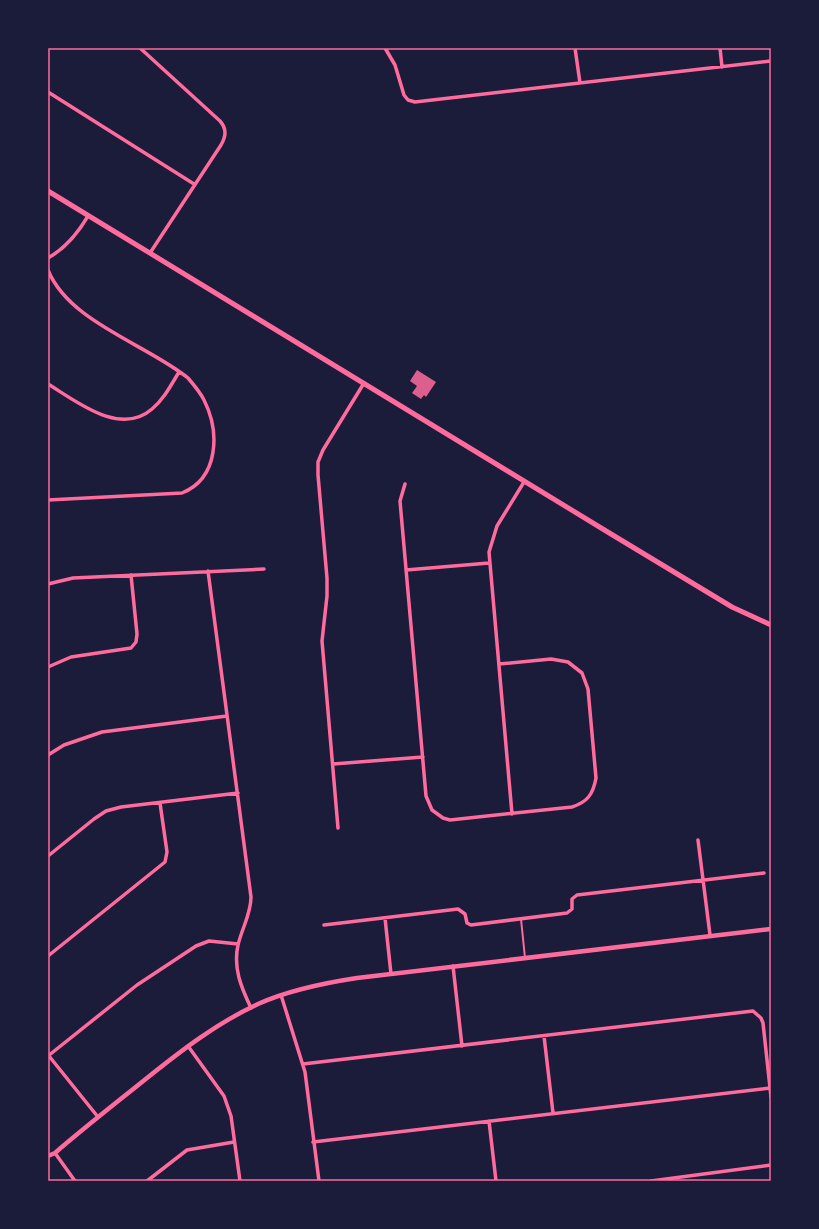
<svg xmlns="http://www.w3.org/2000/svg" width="819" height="1229" font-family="'Nunito Sans',sans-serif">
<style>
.building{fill:#dd5f8e}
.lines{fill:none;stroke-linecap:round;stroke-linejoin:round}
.service{stroke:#ff6b9d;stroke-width:2}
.minor{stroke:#ff6b9d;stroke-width:3.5}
.tertiary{stroke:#ff6b9d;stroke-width:4.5}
.secondary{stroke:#ff6b9d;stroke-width:5}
.neatline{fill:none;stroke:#ff6b9d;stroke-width:1.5}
</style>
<rect width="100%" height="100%" fill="#1b1b3a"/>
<path class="building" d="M417,370l19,12 -10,15 -2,-2 -3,4 -9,-6 5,-7 -7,-5z"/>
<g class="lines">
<path class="service" d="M521,919l4,39"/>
<path class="minor" d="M140,48l80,73c7,8 6,15 1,24l-71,108
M385,48l10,17 9,30 4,5 7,2 356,-41
M575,48l5,35
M720,48l2,19
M48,92l146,92
M48,258c18,-10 30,-25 40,-42
M48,270c21,52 98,74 140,108 6,7 12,14 16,22 16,32 15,78 -22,93l-134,7
M48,384c28,17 72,53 104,25 12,-10 19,-24 27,-37
M405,484l-5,17 26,295 6,14 11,8 7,2 122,-13c15,-5 21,-12 24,-29l-8,-89 -6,-16 -14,-11 -17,-3 -52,5
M406,570l83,-7
M208,571l43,326c0,17 -9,31 -13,48 -5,23 3,42 13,63
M48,584l25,-6 191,-9
M48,667l23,-10 60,-9 5,-6 1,-8 -6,-59
M48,755l16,-10 38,-13 125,-16
M333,764l90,-7
M512,814l-23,-262 8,-26 27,-44
M338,828l-16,-187 5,-45v-18l-9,-103v-13l5,-12 41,-67
M698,840l12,95
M48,856l46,-37 12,-8 15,-4 117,-14
M385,918l6,56
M324,925l134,-16 7,5 2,9 4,2 96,-12 5,-4v-10l5,-4 187,-22
M48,956l117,-94 2,-10 -7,-49
M453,966l9,80
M281,995l24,77 14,109
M544,1036l9,77
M188,1046l36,50 7,20 9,65
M48,1056l89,-71 59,-39 13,-5 29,3
M49,1056l49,61
M303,1064l450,-53 8,7 2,5 8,74
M489,1121l7,60
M313,1142l457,-54
M55,1153l20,28
M147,1181l40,-31 47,-8
M651,1181l120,-16"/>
<path class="tertiary" d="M48,1156l7,-3c30,-26 61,-50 92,-75 35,-28 70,-55 111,-74 31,-14 66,-21 99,-26l414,-49"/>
<path class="secondary" d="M48,191l563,343 121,73 39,18"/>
</g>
<rect width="819" height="1229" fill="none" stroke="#1b1b3a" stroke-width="98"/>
<rect x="49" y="49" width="721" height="1131" class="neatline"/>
</svg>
